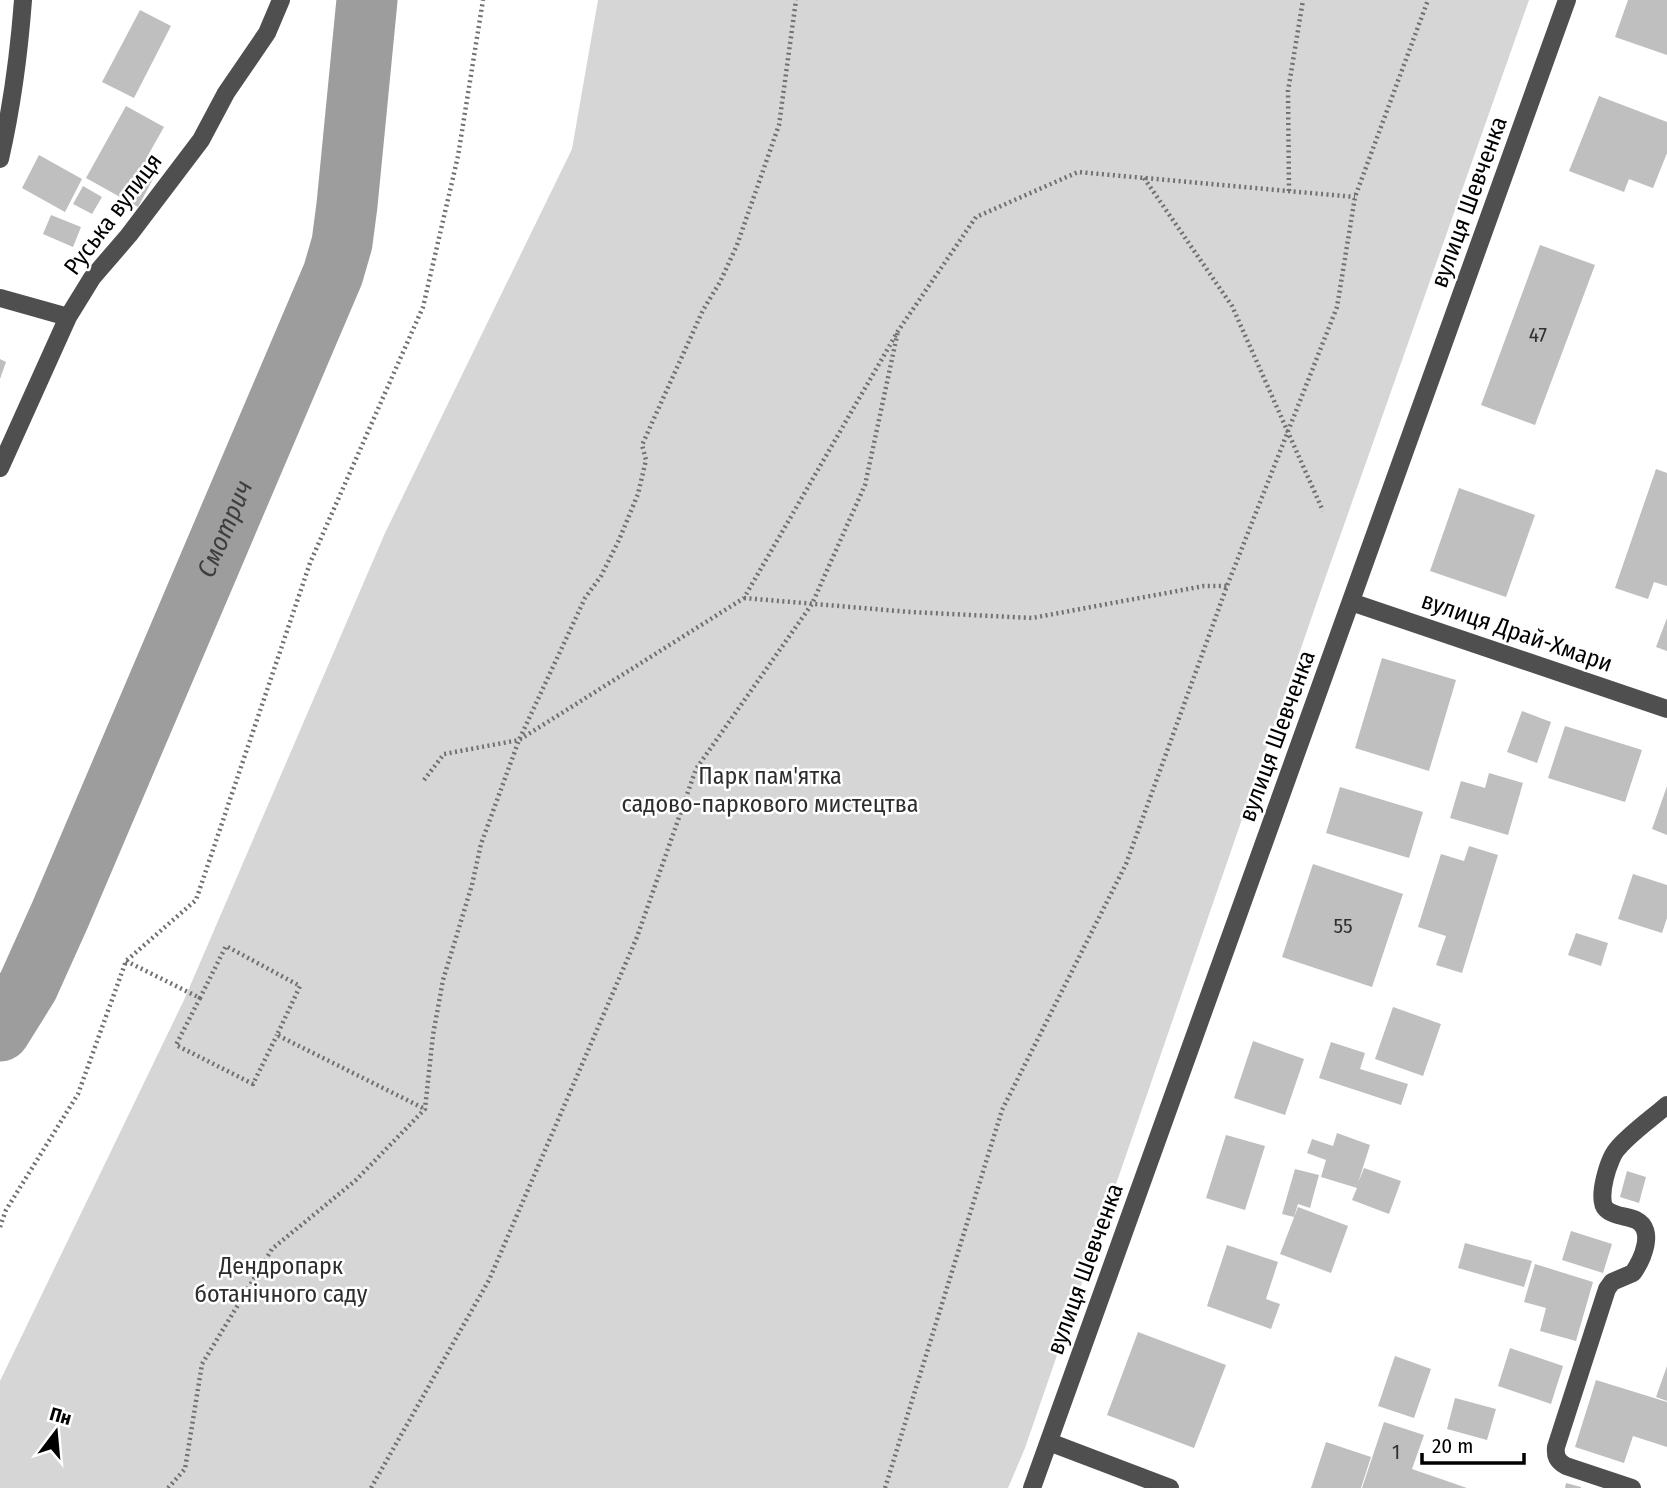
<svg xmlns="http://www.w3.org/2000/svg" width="1667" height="1488" font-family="'Fira Sans Condensed',sans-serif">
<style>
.green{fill:#d6d6d6}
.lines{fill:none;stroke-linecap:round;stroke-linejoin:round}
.river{stroke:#9d9d9d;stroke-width:61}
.building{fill:#bfbfbf}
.path{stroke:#717171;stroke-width:4.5;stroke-dasharray:2 3.5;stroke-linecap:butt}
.minor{stroke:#4f4f4f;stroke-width:18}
.labels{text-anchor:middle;stroke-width:5;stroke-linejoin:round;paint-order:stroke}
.number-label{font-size:21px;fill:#303030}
.street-label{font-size:24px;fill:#000;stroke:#fff}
.park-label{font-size:24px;fill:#2d2d2d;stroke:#fff}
.water-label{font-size:26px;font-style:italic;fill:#3e3e3e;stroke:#fff}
</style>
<rect width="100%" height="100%" fill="#fff"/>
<path class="green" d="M598,0h931l-209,593 -295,855 -17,40h-1008v-107l184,-381 201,-467 187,-384z"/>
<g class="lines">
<path class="river" id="s1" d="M0,1031l28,-45 32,-71 273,-641 9,-31 5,-38 20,-205"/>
</g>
<path class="building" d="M1628,0h39v55l-52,-18z
M140,10l31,16 -37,72 -32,-16z
M1599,96l68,26v31l-14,35 -24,-9 -5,13 -55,-21z
M126,106l38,21 -17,30 14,7 -23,43 -52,-29z
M39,155l43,24 -17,33 -43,-24z
M83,186l19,11 -10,17 -19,-10z
M51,215l30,12 -8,20 -30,-13z
M1540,245l55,20 -60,160 -54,-20z
M0,359l6,3 -6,17z
M1656,469l11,4v113l-13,-4 -6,17 -33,-11z
M1459,488l76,27 -29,82 -76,-26z
M1667,618v33l-11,-4z
M1382,658l74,22 -27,91 -74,-23z
M1522,711l29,11 -14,41 -30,-11z
M1565,726l77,24 -17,52 -77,-24z
M1489,773l34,10 -15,52 -58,-17 11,-37 24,7z
M1667,786v49l-15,-6z
M1340,787l83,25 -14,46 -83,-25z
M1469,846l29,9 -36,118 -26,-8 10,-29 -28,-9 23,-73 23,7z
M1313,864l90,30 -31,93 -90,-30z
M1633,874l34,11v33l-5,15 -44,-14z
M1576,933l32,10 -7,23 -33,-11z
M1393,1007l48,17 -18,52 -48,-17z
M1253,1041l51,18 -19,56 -51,-17z
M1331,1042l34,11 -5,16 48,15 -7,21 -82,-27z
M1337,1133l33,12 -12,38 6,-15 37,13 -12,33 -37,-14 5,-12 -36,-11 5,-17 -19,-7 5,-14 21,7z
M1226,1135l39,11 -20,64 -39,-12z
M1295,1169l24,6 -9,33 -12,-4 -4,13 -12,-3z
M1627,1171l19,6 -7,26 -19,-6z
M1298,1207l50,19 -17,47 -51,-19z
M1571,1231l41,13 -9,29 -41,-13z
M1465,1243l67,18 -8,26 -66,-19z
M1227,1245l51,17 -12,37 14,5 -9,25 -64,-23z
M1535,1264l58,18 -17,59 -36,-10 6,-23 -22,-6z
M1138,1332l88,33 -32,83 -87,-33z
M1510,1348l53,18 -12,38 -53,-18z
M1395,1356l36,13 -17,49 -36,-12z
M1667,1366v35l-11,-4z
M1596,1380l71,22v45l-34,-11 -9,27 -49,-16z
M1455,1398l41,11 -9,31 -40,-11z
M1384,1422l40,13 -12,34 55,19h-105z
M1326,1442l45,15 -10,31h-50z
M1566,1483l15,4v1h-16z"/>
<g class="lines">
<path class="path" d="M1144,178l88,128 91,205
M1289,191l-1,-100 15,-91
M744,598l166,14 122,6 172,-32h23
M424,780l20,-26 75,-14 225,-142 154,-267 78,-114 102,-45 277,25
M126,961l74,37 26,-52 74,40 -23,49 148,74
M200,998l-24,47 77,39 24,-49
M0,1227l6,-17 72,-116 48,-133 70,-61 114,-337 113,-256 35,-151 25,-156
M168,1488l17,-19 17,-105 70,-115 84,-69 69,-71 8,-74 10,-55 29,-95 9,-41 38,-104 66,-142 16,-22 18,-36 19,-46 8,-34 -4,-15 61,-135 17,-28 17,-37 42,-120 17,-125
M371,1488l118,-208 148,-343 59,-168 116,-165 53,-119 33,-154
M885,1488l117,-378 124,-246 101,-278 110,-279 18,-110 73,-197"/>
<path class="minor" d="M0,159c12,-53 19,-105 23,-159
M0,298l68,19
M0,468l68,-151 24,-39 37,-43 72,-95 25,-47 41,-60 14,-33
M1351,602l316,107
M1049,1442l121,46
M1032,1488l535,-1488
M1632,1488l-66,-22c-9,-5 -11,-10 -10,-19l51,-158 5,-7 21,-9c9,-13 23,-43 3,-53 -9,-4 -23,-4 -30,-11 -10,-10 3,-52 12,-61 14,-16 33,-29 49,-43"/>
</g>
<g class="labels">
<g class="number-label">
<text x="1538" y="342">47</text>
<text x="1343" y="933">55</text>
<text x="1396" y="1459">1</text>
</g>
<g class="street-label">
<text transform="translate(1469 202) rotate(-70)" y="8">вулиця Шевченка</text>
<text transform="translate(113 214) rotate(-53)" y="8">Руська вулиця</text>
<text transform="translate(1517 632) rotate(19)" y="8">вулиця Драй-Хмари</text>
<text transform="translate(1277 736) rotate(-70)" y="8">вулиця Шевченка</text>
<text transform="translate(1085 1269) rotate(-70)" y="8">вулиця Шевченка</text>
</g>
<g class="park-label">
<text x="770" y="784">Парк пам'ятка<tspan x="770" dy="28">садово-паркового мистецтва</tspan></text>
<text x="281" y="1274">Дендропарк<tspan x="281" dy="28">ботанічного саду</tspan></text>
</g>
<g class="water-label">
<text dy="9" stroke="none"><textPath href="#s1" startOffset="551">Смотрич</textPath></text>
</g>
</g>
<g transform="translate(56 1432) rotate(16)" stroke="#ffffff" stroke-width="5" paint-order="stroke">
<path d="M0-5L12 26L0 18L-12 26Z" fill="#000000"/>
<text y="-10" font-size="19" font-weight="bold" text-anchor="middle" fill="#000000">Пн</text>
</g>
<path d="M1422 1453v10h102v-10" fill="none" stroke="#000000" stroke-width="3.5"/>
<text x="1432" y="1453" font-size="21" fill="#000000" stroke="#ffffff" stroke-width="5" paint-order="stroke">20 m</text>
</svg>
